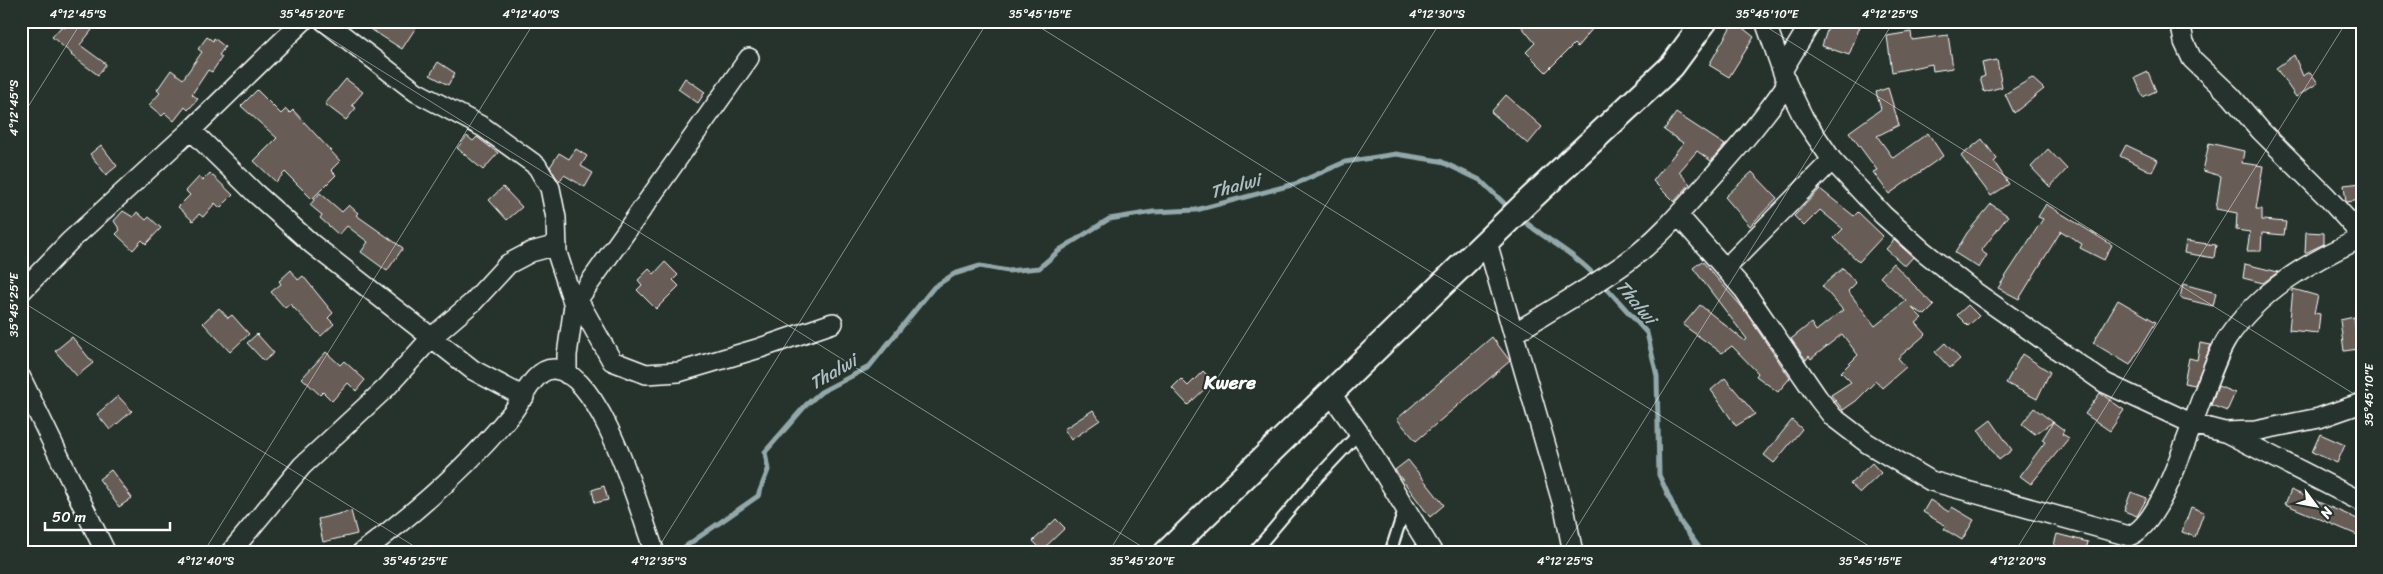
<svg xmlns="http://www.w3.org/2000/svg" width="2383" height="574" font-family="Sriracha,sans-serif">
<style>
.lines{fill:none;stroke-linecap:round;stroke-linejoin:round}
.stream{stroke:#93a8aa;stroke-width:5}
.building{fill:#675b56;stroke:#fff}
.service-casing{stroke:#fff;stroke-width:14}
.minor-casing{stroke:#fff;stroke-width:22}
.tertiary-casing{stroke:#fff;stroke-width:28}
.service{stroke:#26332d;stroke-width:10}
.minor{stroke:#26332d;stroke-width:19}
.tertiary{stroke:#26332d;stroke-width:24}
.ticks{fill:none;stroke:#fff;stroke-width:1;stroke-opacity:0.45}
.labels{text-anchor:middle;stroke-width:4;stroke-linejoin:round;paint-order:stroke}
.water-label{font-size:18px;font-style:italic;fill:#aebec0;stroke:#26332d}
.quarter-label{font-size:19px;font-weight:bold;fill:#fff;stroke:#26332d}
.neatline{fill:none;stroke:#fff;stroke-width:2}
.ticks-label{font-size:12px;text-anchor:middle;fill:#fff}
</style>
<rect width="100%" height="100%" fill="#26332d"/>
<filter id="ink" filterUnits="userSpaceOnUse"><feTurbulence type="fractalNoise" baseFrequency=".02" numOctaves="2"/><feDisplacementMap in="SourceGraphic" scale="10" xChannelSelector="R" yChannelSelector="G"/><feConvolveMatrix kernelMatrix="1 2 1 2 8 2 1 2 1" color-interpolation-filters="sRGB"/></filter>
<g filter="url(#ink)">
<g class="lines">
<path class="stream" d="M1519,217c25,22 56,36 78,61
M1603,284l44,49 10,43 2,99 22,48 22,30
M676,553l82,-57 10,-26 -3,-18 41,-47 15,-13 48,-25 65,-80 20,-13 26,-8 28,5 31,-3 22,-19 48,-30 44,-7 43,-2 99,-26 50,-22 51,-8 44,7 40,19 31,30"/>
</g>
<path class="building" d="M71,21h10l11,9 -12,15 26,19 -8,11 -27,-20 1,-1 -20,-17 10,-11 3,2z
M358,21h62l-18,28z
M1517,21h82l-22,26 -3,-3 -28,28 -20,-20 9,-9z
M1734,21l20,16 -25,40 -20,-12z
M1830,21l15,5 1,-5h16l-13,34 -27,-9z
M1911,32l1,8 36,-5 5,33 -20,3 -1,-7 -40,8 -5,-36z
M207,37l6,4 1,-3 11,9 -6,8 3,2 -10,15 -4,-2 -16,24 6,5 -10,11 -3,-3 -11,14 -9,-8 -3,3 -13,-11 11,-12 -3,-3 14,-20 12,9 19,-27 -4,-3z
M2294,55l9,21 7,-4 8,11 -22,14 -20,-29z
M1997,60l5,27 -18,5 -4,-14 5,-2 -3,-13z
M438,62l17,11 -7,12 -18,-10z
M2148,72l8,19 -13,6 -8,-19z
M685,78l20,14 -7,11 -20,-14z
M2032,78l12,11 -30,24 -9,-19z
M346,79l17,13 -11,13 4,3 -10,12 -21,-16z
M1888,88l11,37 -22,11 16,22 35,-25 15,23 -54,38 -16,-22 4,-2 -28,-38 32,-23 -5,-17z
M257,90l24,24 5,-5 4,4 3,-3 47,51 -9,9 5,5 -24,24 -27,-27 -9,10 -22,-21 23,-23 -36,-32z
M1506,95l36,32 -14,17 -37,-32z
M1676,113l49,32 -14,16 -14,-10 -18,21 11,12 -16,18 -21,-21 30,-38 -19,-13z
M467,136l6,5 4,-4 21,16 -15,17 -26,-22z
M1982,139l15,20 -3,3 15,22 -18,12 -30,-40z
M2209,143l35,8 -2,12 21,3 -7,43h6v11l24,2 -2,13 -22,-2 -1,18h-14l3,-19 -14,-2 1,-17 -21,-4 5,-33 -18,-5z
M101,145l16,21 -11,9 -16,-21z
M2126,145l32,15 -6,12 -32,-16z
M576,149l11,7 -6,10 12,7 -8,14 -21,-12 -5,7 -9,-15 9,-14 10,6z
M2048,149l19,20 -17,18 -19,-20z
M1752,172l25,26 -27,28 -25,-29z
M210,173l23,22 -13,13 -5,-5 -12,14 -4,-3 -6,7 -15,-14 12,-12 -4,-4 13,-14 4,3z
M2362,183v17l-16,2 -2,-17z
M503,187l19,20 -15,13 -18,-20z
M1820,189l34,27 4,-4 25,24 -24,26 -25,-24 9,-9 -23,-19 -16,16 -10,-10z
M320,193l22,19 7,-7 9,8 -2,2 47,33 -16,23 -26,-19 7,-10 -21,-16 -8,9 -19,-17 2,-3 -12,-10z
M1991,204l17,12 -27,35 6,4 -8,13 -24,-15 12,-20z
M2046,204l66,41 -8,15 -24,-12 2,-4 -21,-13 -42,68 -21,-11 45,-69 -5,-2z
M123,211l10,6 4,-5 9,8 3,-3 12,11 -15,16 -4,-4 -9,10 -17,-16 4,-4 -6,-9z
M2306,232l18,1v11l-19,9z
M1894,240l19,17 -8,9 -19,-17z
M2186,241l30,4 -2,13 -30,-5z
M1702,261l40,46 48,71 -12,14 -22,-16 2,-3 -26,-27 -10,7 -39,-28 17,-20 45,36 2,-2 -54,-71z
M665,262l13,13 -5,5 6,6 -23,23 -19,-19 5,-5 -4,-5 11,-11 5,5z
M1893,263l41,43 -9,9 -13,-7 10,10 -6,5 10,11 -28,24 8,9 -24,21 -6,-7 -20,20 -13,9 -12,-15 20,-13 -10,-10 17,-17 -16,-21 -31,25 -2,-3 -3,4 -15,-21 20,-16 5,8 27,-21 -21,-24 21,-18 13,15 -8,8 27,35 31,-25 -26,-24z
M2245,264l33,8 -15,11 -20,-5z
M291,270l7,10 5,-4 30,37 -5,5 6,6 -13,12 -31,-32 -5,4 -14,-16 10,-8 -2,-3z
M2183,284l33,9 -3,13 -33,-8z
M2293,289l25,7 -4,17 6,1 -2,19 -29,-3z
M2118,300l38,22 -26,43 -37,-22z
M1968,305l11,11 -11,10 -11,-11z
M219,308l9,10 4,-3 17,19 -19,18 -27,-29z
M2354,317l4,32 -14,2 -4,-31z
M257,334l17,19 -10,8 -17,-18z
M72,337l21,26 -16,13 -22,-25z
M1492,337l18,24 -94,80 -19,-22z
M1945,343l15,16 -10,9 -15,-16z
M2200,343l11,2 -16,40 -11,-2 5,-25 8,2z
M326,352l14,13 4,-4 21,19 -9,11 -8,-8 -16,18 -9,-9 -3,3 -18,-17z
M2022,354l28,18 -13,27 -31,-16z
M1203,371l10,10 -25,24 -16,-17 9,-9 7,7z
M1725,378l30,36 -19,12 -25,-36z
M2218,386l17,7 -8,18 -16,-6z
M2100,393l24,17 -14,21 -25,-17z
M118,396l14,15 -22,19 -13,-16z
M2034,408l19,14 -18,12 -13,-10z
M1093,410l7,10 -29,20 -7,-11z
M1792,420l10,9 -28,34 -10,-8z
M1991,420l21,30 -13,10 -21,-30z
M2053,422l11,8 -2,4 7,4 -38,46 -11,-8 25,-34 -3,-2z
M2320,434l25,11 -8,18 -25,-11z
M1408,460l36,45 -14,12 -35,-47z
M1872,463l9,10 -21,20 -10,-9z
M111,470l21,28 -13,9 -20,-28z
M604,486l4,14 -13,3 -3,-13z
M2291,490l71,31v16l-77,-33z
M2131,492l16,6 -10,18 -13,-5z
M1930,500l19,12 3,-5 22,13 -12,20 -18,-11 2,-3 -23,-14z
M2191,507l13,5 -9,25 -13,-5z
M351,511l6,23 -34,8 -5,-23z
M1056,519l9,9 -23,22 -9,-9z
M2057,534l31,8 -3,11h-9l-22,-8z"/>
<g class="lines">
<g class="service-casing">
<path id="service" d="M1253,553l61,-72 45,-48
M1390,553l15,-46"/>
</g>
<g class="minor-casing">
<path id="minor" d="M324,21l92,71 67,35 54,39 13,22 6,30 1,35 17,52 -7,50v19
M1765,21l22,63 17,35 28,41 51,55 40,36 52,41 130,91 88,41 31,8 31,-1 64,-13 43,-15
M2180,21l4,21 8,17 39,37 30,35 66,66 35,39
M1783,69l29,-48
M191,130l64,63 57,51 161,126 51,27
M1678,215l66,75 74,108 15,19 34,26 64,38 198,55c41,-14 72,-156 98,-197 32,-48 83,-78 135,-101
M1487,242l78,270 8,41
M1726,268l106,-108
M21,292l48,-50 122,-112 112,-109
M578,300l34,61 34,13 33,-2 81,-24 73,-25
M574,305l175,-247
M1515,333c37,-24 76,-45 112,-71 29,-21 53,-49 76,-75 30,-33 59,-66 84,-103
M21,378l85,175
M1331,394l28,39 74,120
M2225,432l137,70
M230,553l72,-87 85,-79 44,-49 42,-36 35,-38 23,-12 26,-7
M361,553c55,-41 106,-85 150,-139 11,-13 23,-46 43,-45 49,4 86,145 101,184"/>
</g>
<g class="tertiary-casing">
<path id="tertiary" d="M1166,553l361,-351 145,-136 33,-45"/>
</g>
<use href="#service" class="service"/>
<use href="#minor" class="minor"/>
<use href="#tertiary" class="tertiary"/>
</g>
</g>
<path class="ticks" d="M302,21l850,532M1030,21l850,532M1757,21l605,378M21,118l61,-97M21,301l404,252M203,553l332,-532M655,553l333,-532M1108,553l333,-532M1561,553l333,-532M2014,553l333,-532"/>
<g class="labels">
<g class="water-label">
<text transform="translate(1235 186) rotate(-15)" y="6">Thalwi</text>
<text transform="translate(1636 302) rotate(50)" y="6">Thalwi</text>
<text transform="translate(833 372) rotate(-30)" y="6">Thalwi</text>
</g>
<g class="quarter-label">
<text x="1230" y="389">Kwere</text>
</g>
</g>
<rect width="2383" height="574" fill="none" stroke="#26332d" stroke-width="55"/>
<g transform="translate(2316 506) rotate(122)" stroke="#26332d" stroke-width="4" paint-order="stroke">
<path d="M0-4L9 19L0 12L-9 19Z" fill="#ffffff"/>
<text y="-8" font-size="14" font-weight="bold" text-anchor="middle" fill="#ffffff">N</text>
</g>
<path d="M45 522v8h125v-8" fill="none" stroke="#ffffff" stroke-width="2.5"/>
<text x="52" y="522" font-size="15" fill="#ffffff" stroke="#26332d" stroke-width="4" paint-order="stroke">50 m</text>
<rect x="28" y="28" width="2328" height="518" class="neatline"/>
<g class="ticks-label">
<text x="78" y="18">4°12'45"S</text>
<text x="312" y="18">35°45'20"E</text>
<text x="531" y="18">4°12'40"S</text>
<text x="1040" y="18">35°45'15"E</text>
<text x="1437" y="18">4°12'30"S</text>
<text x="1767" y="18">35°45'10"E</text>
<text x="1890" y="18">4°12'25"S</text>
<text transform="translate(14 108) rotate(-90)" y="4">4°12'45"S</text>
<text transform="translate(14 305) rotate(-90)" y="4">35°45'25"E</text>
<text transform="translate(2369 395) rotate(-90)" y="4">35°45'10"E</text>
<text x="206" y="565">4°12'40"S</text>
<text x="415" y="565">35°45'25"E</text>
<text x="659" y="565">4°12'35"S</text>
<text x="1142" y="565">35°45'20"E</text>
<text x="1565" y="565">4°12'25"S</text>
<text x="1870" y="565">35°45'15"E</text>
<text x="2018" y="565">4°12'20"S</text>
</g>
</svg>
